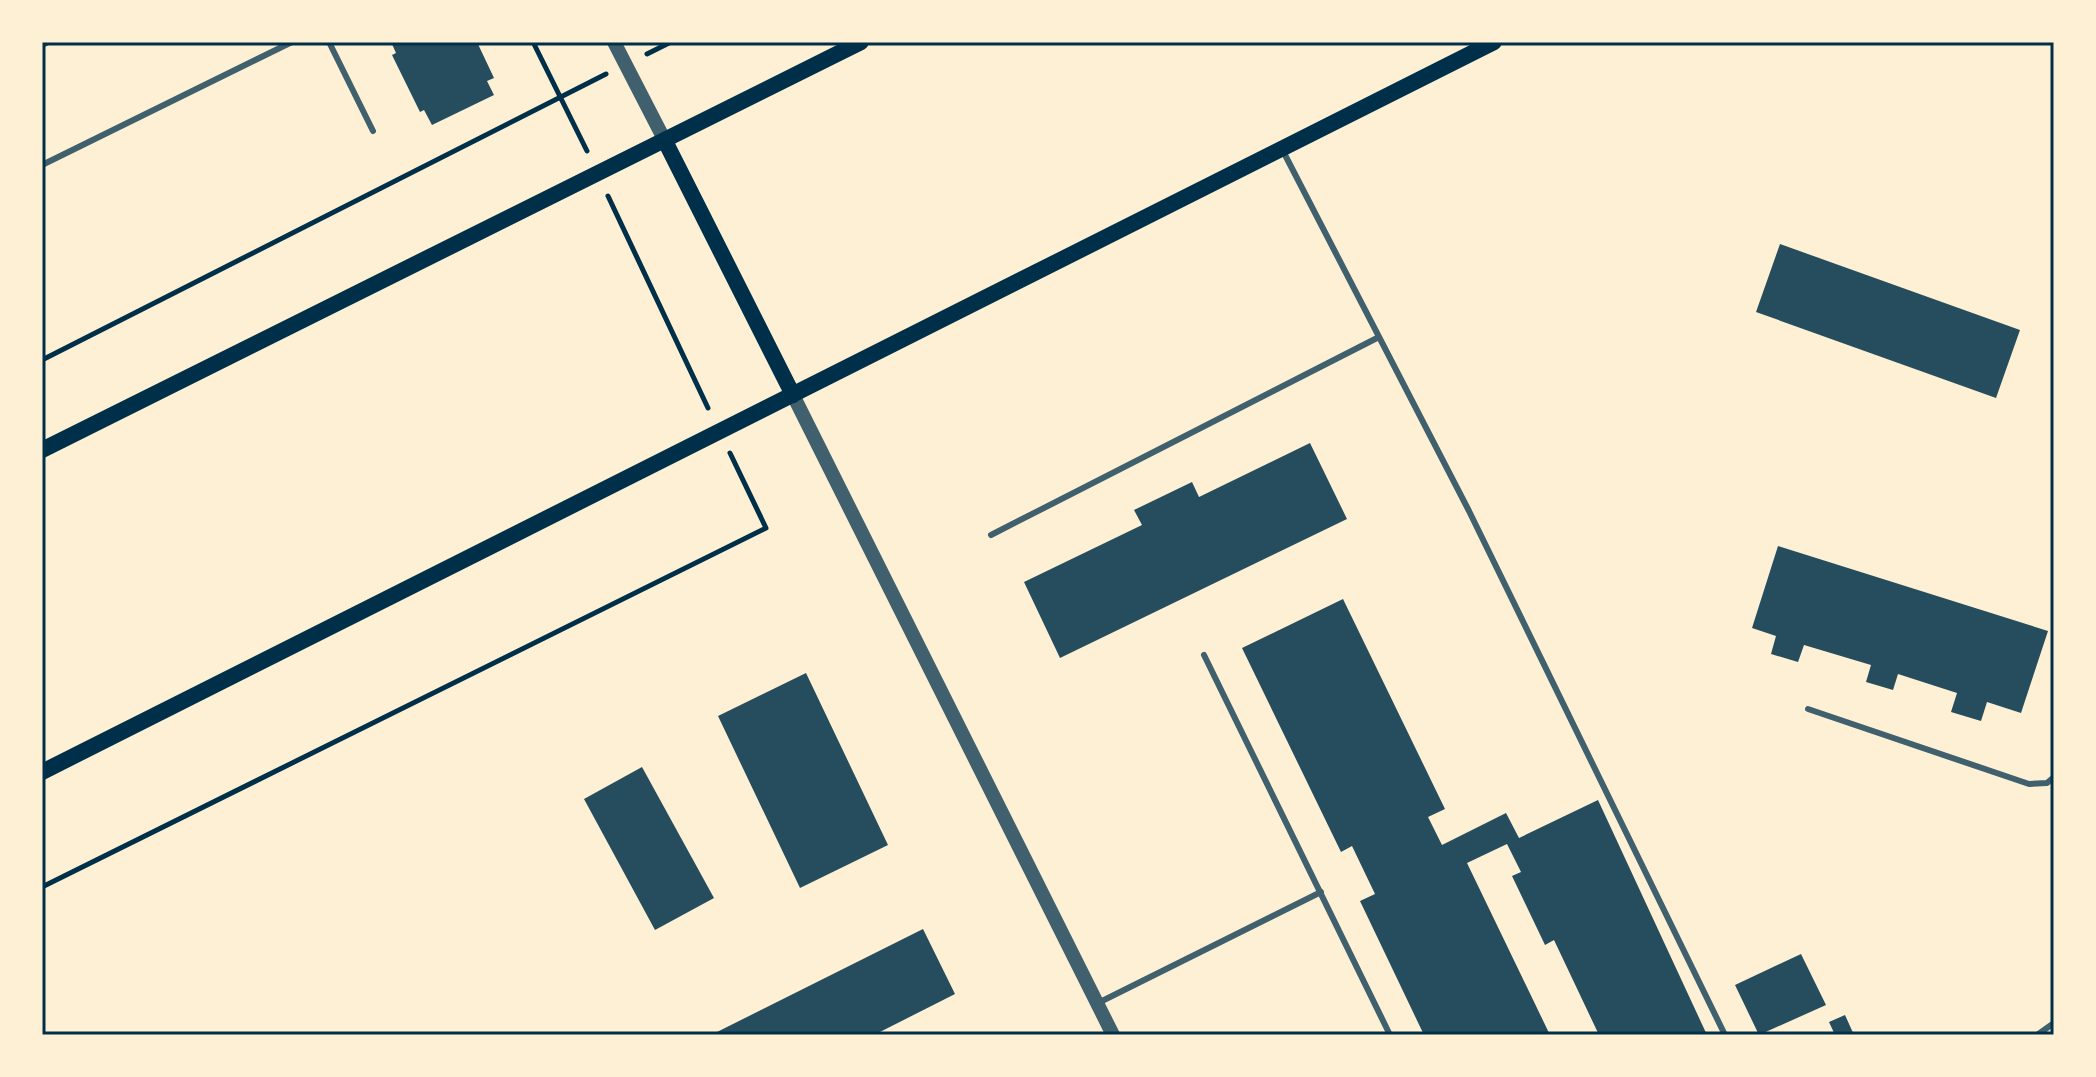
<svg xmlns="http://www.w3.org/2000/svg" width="2096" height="1077" font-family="Barlow,sans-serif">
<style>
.building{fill:#264d5e}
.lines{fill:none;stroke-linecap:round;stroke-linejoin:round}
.path{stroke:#003049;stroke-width:5}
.service{stroke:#3f606c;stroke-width:6}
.tertiary{stroke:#3f606c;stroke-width:14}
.secondary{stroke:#003049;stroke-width:16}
.neatline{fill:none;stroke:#003049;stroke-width:3}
</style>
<rect width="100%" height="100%" fill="#fdf0d5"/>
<path class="building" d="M391,42h86l17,36 -7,3 7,14 -62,30 -8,-15 -4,2 -28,-57 4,-2z
M1780,244l240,86 -24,68 -240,-86z
M1310,443l37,76 -287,139 -36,-76 118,-57 -8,-15 58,-28 7,15z
M1778,546l270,85 -27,82 -34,-11 -6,19 -30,-9 6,-19 -59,-19 -5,16 -27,-8 5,-17 -67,-20 -6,17 -27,-8 5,-18 -24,-8z
M1343,599l102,210 -17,8 14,28 64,-32 13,25 79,-38 109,235h-108l-45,-95 -9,5 -33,-69 9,-4 -14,-28 -40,19 83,172h-126l-64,-134 15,-7 -23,-48 -11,6 -99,-204z
M806,673l82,172 -88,43 -82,-172z
M642,767l72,131 -59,32 -71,-131z
M923,929l32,65 -81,41h-163z
M1801,954l25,51 -67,30 -24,-50z
M1845,1015l9,20h-19l-6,-13z"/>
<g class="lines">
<path class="path" d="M533,42l54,109
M647,54l24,-12
M608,196l100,212
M42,360l564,-286
M42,887l724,-359 -36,-75"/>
<path class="service" d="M329,42l44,89
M42,45l6,-3
M1283,151l186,360 256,524
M42,165l250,-123
M991,535l388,-198
M1204,655l186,380
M1808,709l221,75 18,-1 7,-6
M1098,1003l223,-111
M2037,1035l17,-12"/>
<path class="tertiary" d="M614,42l51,99
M793,395l320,640"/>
<path class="secondary" d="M665,141l128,254
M42,450l819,-408
M42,772l1452,-730"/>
</g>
<rect width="2096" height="1077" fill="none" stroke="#fdf0d5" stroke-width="88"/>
<rect x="44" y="44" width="2008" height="989" class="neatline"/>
</svg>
